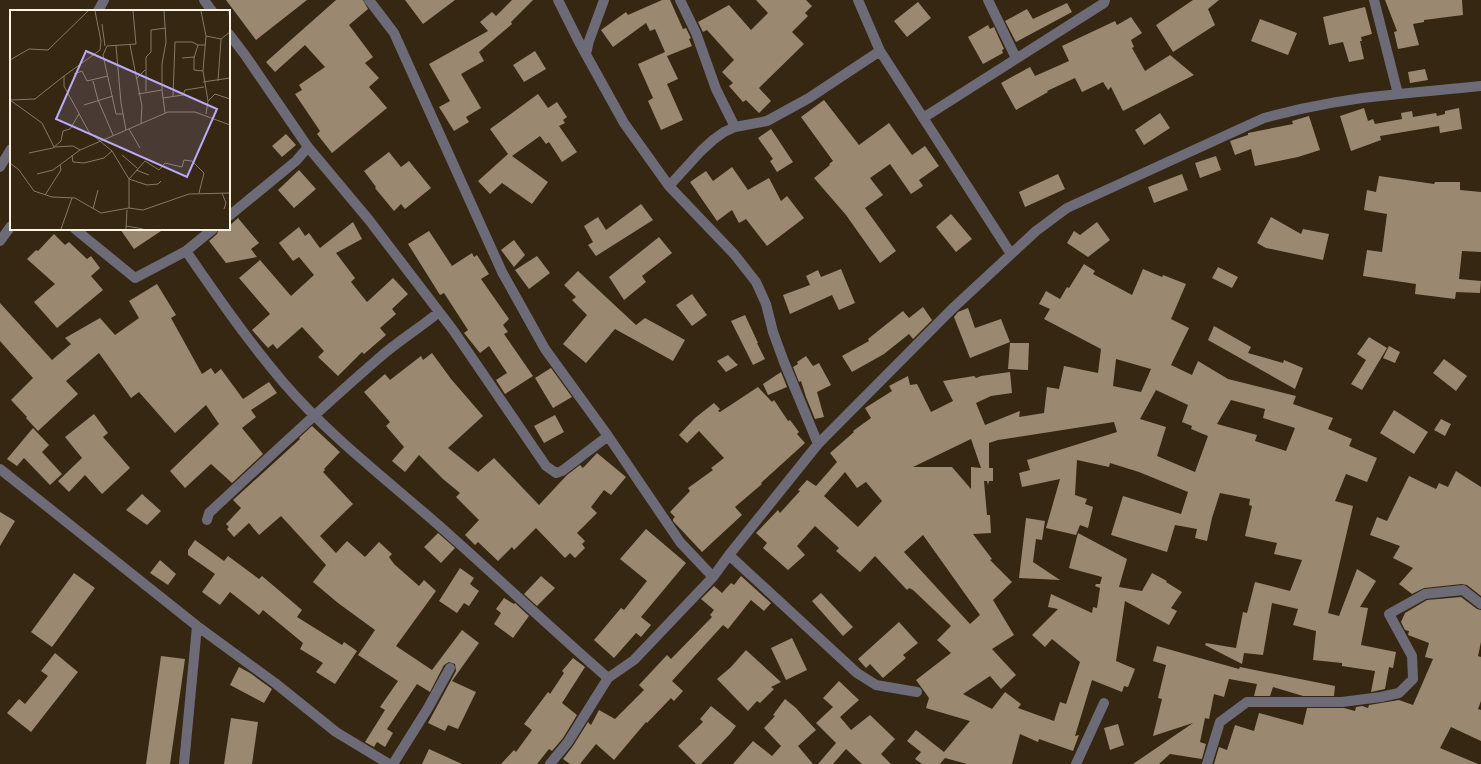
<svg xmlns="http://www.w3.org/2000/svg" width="1481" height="764" font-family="'PT Sans Narrow',sans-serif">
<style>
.building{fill:#9a8970;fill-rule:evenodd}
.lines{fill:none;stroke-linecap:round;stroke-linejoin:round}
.minor{stroke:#6d6b77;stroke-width:10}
.inset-road{fill:none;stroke:#857966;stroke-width:1}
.view{fill:#baaaf7;fill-opacity:0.15;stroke:#baaaf7;stroke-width:2}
.inset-edge{fill:none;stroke:#fcf3e5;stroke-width:2}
</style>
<rect width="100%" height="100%" fill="#352711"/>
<path class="building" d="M226,0h81l-51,40z
M336,0h27l5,9 -19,16 24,32 -8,6 14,15 -10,9 18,21 -55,45 -15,-19 3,-3 -25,-37 7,-4 -3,-5 26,-18 -20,-22 -30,27 -9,-10z
M405,0h50l-32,24z
M512,0h21l-22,22 1,2 -33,28 5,9 -23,13 20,34 -15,9 3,5 -15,9 -15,-24 11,-6 -21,-37 59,-33 -8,-9 12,-10 4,4z
M662,0h8l13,29 3,-1 5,10 -2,1 3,7 -25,10 11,23 -11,5 16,36 -22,10 -13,-29 5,-3 -15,-34 27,-12 -10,-23 -5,2 -4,-8 -33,24 -12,-17 25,-18 2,3z
M756,0h50l6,6 -7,7 3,3 -16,16 12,12 -45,44 12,13 -12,12 -13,-13 -3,2 -14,-16 4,-3 -11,-11 12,-12 -27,-30 -4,2 -5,-10 31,-17 22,25 17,-17z
M1193,0h26l-11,9 7,16 -42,27 -17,-27z
M1385,0h77l1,15 -39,5v2l-11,2 6,21 -21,4 -4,-17 3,-1z
M918,2l13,16 -24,19 -13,-16z
M1067,3l5,9 -56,30 -11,-21 22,-12 6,10z
M1365,7l7,27 -11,3 1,4h-2l4,18 -15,3 -6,-20 -14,3 -6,-28z
M1131,17l11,16 -11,7 3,7 -2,1 13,23 25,-16 24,20 -71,36 -12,-24 -3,3 -5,-8 -21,10 -7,-14 -28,13 1,1 -32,18 -15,-27 29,-16 5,9 34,-15 -7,-15 53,-25 2,4z
M1260,19l37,14 -9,22 -37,-14z
M988,25l2,4 4,-2 10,22 -2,1 1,3 -20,11 -15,-27z
M535,51l11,18 -22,13 -11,-17z
M1425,69l3,11 -18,3 -2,-11z
M538,94l10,14 9,-6 10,15 -4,3 2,3 -6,3 18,26 -15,10 -13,-20 -3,2 -6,-8 -28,20 36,26 -16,22 -30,-21 -12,11 -12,-13 30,-27 -18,-25z
M824,100l35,45 30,-22 23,32 13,-9 14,20 -20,14 4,6 -12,8 -21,-30 -20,14 13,17 -18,13 31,43 -16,12 -34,-48 -32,-37 16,-13 -1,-1 4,-3 -32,-44z
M1364,108l4,13 5,-2 2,5 27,-5 -1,-6 11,-2 1,6 23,-4 1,3 8,-2v-3l14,-3 3,21 -22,4 -1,-7 -59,10 1,4 -30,11 -11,-35z
M1160,113l10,15 -26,17 -9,-15z
M1309,116l11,34 -22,7 -43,9 -4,-17 -16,6 -5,-14 18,-6v-2l45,-9 -1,-3z
M771,129l22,33 -16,10 -7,-11 3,-2 -15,-21z
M286,134l10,11 -14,12 -10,-11z
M389,152l12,15 8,-6 22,27 -26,21 -4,-5 -7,7 -19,-23 1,-1 -12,-16z
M1216,156l5,14 -21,8 -5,-15z
M732,167l16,23 21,-12 12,23 6,-5 17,22 -37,28 -21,-27 -7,4 -7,-13 -15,11 -27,-39 16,-11 7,10z
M299,170l17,19 -22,19 -16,-18z
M1058,174l7,15 -40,18 -6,-15z
M1182,174l6,16 -34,13 -6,-16z
M1379,176l55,8 1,-2h25v8l21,2v60l-19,-1 -3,28 22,2 -1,12 -24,-1 -1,7 -40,-5 1,-10 -53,-8 4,-26 15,2 5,-38 -23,-4 3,-20 9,2z
M641,204l12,16 -57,36 -8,-11 5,-3 -9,-16 14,-9 8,13z
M951,214l21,25 -16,13 -20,-25z
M1271,217l30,17 2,-5 26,5 -6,26 -57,-12 -9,-5z
M238,218l21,25 -8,6 6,8 -31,6 -17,-22 8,-7 2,-5h10v-3z
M353,222l9,17 -26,14 19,25 -4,4 16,20 26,-24 15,16 -16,15 4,5 -16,14 6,7 -22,19 -2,-2 -24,24 -20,-19 6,-6 -22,-24 -25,22 -4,-5 -5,4 -16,-18 18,-16 -31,-36 21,-18 31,36 23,-21 -15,-18 -6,4 -14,-18 20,-16 6,9 4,-3 11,15z
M1097,222l13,18 -22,17 -21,-14 7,-12 6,4z
M120,229h44l-30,20z
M429,231l23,35 20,-13 2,4 3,-2 12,19 -8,5 28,40 -6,6 5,7 -4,2 29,42 -28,18 -9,-14 11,-7 -18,-27 -9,7 -16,-20 4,-3 -24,-37 -4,2 -32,-51z
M54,234l11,11 4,-3 18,17 4,-3 9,12 -9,8 12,14 -46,38 -23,-26 21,-18 -28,-25 9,-9 2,1z
M659,237l13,16 -30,23 4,6 -22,18 -15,-23z
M514,240l11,15 -11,12 -13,-17z
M537,256l13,17 -21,16 -14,-19z
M1084,264l11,7 -2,3 39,21 11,-26 19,8 1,-2 23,9 -15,35 18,9 -18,37 21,10 6,-14 30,18 68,17 -3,8 40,14 -5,11 24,10 -3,7 28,12 -10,24 -21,-8 -11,27 18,5 -25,107 11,3 18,-47 19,12 -16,26 8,1 -7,37 35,7 -3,16 -4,-1 -4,22 -14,3 4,-21 -33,-5v-3l-29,-3 3,-29 -23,-6 5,-16 -26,-6 -9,52 -19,-2 -2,11 -37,-19 1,-2 30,5 7,-36 4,1 8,-31 35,9 12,-31 -28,-6 3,-11 -32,-7 7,-30 -3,-1 1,-6 -30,-6 -8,25 -5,23 -12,-3 2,-9 -22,-4 -8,27 -56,-17 12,-39 58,18 7,-22 -49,-20 -29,-9 -1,4 -32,-7 -2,35 12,4 -2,5 8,3 -5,21 -8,-3 -4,10 -30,-7 14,-49 -38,8 -3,-14 11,-3 -3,-10 90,-28 -3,-10 -116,18 -9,3v25h4v13h-4l-1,4 -1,-4h-3l3,34h3l1,18 -18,1 19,25 -2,1 22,22 -19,18 21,35 -22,14 24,26 -15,14 -11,-13 -27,18 29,15 13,-17 16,12 -3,4 36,13 6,-19 6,2 14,-42 -28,-23 -7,8 -13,-12 26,-26 -10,-2 3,-13 41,19 1,-6 4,1 3,-20 -5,-2 1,-2h4l2,-7 -33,-9 9,-35 49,26 -8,28 23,4 10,-18 15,8 -1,1 16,10 -11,16 6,3 -8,14 -44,-24 -9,60 19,8 -7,18 -4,-1 -2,6 -30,-12 -17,56 4,-1 -6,16 -34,-12 -1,3 -18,-8 -8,30h-45l-22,-6 -5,6h-18l-7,-5 6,-7 -14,-11 9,-11 28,22 26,-31 -44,-13 3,-10 -13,-18 35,-27 -14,-13 14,-14 -38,-36 -4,-2 -2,2 -32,-34 -15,16 -24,-21 3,-3 -24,-22 -18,20 8,9 -17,15 -25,-22 4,-5 -11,-10 22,-23 2,3 20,-22 -2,-1 9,-10 9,6 21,-24 -7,-9 24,-21 -1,-1 18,-13 -6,-10 27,-17 -3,-5 19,-10 2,9 7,-1 14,28 22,-11 -10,-20 31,-5 2,2 5,-2 29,-4 2,21 -21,3 -15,7 9,22 35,-14 -1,6 25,-4 3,-26 12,2 5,-23 34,7 3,-24 -57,-30 6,-10 -11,-5 7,-13 14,8 7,-12 2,1zM1116,359l35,10 -10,23 -28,-6zM1156,390l32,15 -6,17 10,4 -1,3 17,7 -13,36 -38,-16 9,-29 -26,-8zM1231,400l34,9 -2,9 32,10 -9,23 -31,-10 2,-6 -40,-11zM971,439l10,29 -10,-1v22l-19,-22h-39zM845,472l12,16 9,-6 16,19 -24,26 -34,-31zM923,535l57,80 -10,9 -66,-72z
M1218,267l20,10 -6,11 -20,-10z
M841,269l14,34 -16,7 -7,-15 -42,19 -7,-19 27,-10 -4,-9 12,-6 3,7z
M578,271l58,54 9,-7 40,22 -12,21 -58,-32 -29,34 -23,-19 24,-29 -15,-15 4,-3 -12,-12z
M157,284l19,31 -5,3 31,56 9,-6 4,6 6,-5 22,30 26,-17 8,11 -26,17 5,7 -14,11 21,26 -31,29 -21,-19 -26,24 -15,-17 49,-47 -13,-19 -31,28 -36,-41 -8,6 -32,-45 -33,28 12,13 -40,37 -12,-13 1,-1 -16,-17 22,-22 -33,-37v-38l52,57 19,-16 -6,-6 35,-20 15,17 24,-17 -10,-17z
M692,294l15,21 -15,11 -16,-21z
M923,307l9,13 -19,19 -4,-5 -25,20 -32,18 -10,-16 27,-15 -1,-2 35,-28 6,7z
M968,308l7,20 26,-9 9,23 -40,16 -16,-41 4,-5z
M745,315l13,28h-1l8,16 -12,6 -22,-44z
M1214,326l37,21 -3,6 35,10 1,-3 19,8 -8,21 -87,-49z
M1369,337l18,11 -25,42 -11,-6 15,-24 -9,-6z
M1010,343h19l-1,27 -20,-1z
M1389,346l11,6 -5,11 -12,-5z
M432,353l19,26 32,37 -35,32 30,24 16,-14 45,47 28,-30 13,-10 3,3 14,-15 29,24 -15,18 -7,-5 -13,17 6,6 -20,20 8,8 -3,3 3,4 -10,10 -5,-5 -5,5 -29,-30 -22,22 -2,-3 -14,14 -20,-19 -3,3 -10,-10 14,-15 -23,-23 4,-4 -17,-14 -24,-24 -14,17 -13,-11 12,-14 -18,-21 4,-4 -26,-30 21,-18 5,6 31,-24 2,4z
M728,355l10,10 -12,7 -9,-11z
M806,356l7,10 6,-3 12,22 -14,7 7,25 -9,2 -9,-22 -5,-16 -2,1 -6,-15 5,-3 -1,-2z
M1444,359l23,17 -11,15 -23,-18z
M551,368l21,29 -19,11 -18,-30z
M781,372l6,15 -19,8 -5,-11z
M758,387l14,15 2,-2 14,21 2,-1 9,12 -2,2 8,9 -44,40 1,1 -27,23 7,8 -40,37 -29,-31v-2l2,-2 -5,-5 20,-21 -2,-3 25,-18 -2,-2 13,-10 -25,-27 -12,12 -8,-8 16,-17 19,-15 6,6 -2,2 2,1z
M1394,410l34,22 -14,22 -34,-21z
M94,414l14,19 -5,4 27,31 -28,26 -17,-19 -16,17 -11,-11 24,-23 -17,-21z
M555,415l9,17 -20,11 -10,-17z
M1441,419l10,5 -6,12 -11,-6z
M312,426l28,26 -16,17 1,1 -2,2 30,32 -33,32 16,17 11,-12 18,16 14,-15 13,12 -3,3 5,7 25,22 5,-6 12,11 -40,55 36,24 30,-40 17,13 -27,38 24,11 -18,37 -10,-4 -3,6 -17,-8 28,-52 -1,-7 -6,-2 -5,3 -14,27 -13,-8 -30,45 6,4 -8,14 -8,-5 -3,5 -9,-5 20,-32 -5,-3 18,-26 -40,-26 17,-25 -37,-27 -25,-21 13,-17 -45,-49 -22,19 -10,-12 -15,14 -7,-8 2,-2 -3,-3 15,-16 -8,-8 67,-61 -1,-1z
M33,428l16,17 -7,7 20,22 -12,11 -26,-27 -7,8 -10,-7z
M1456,471l25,16v109l-14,-11 -5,-1 -38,4 -12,6 -13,-10 14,-16 -20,-10 7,-12 -30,-11 7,-18 10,4 22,-45 27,13 3,-6 9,4z
M142,494l19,17 -14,14 -21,-15z
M0,512l15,9 -15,25z
M1026,518l19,3 -3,19 -6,-1 -3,23 27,18 -41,-2z
M646,529l40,34 -45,54 10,8 -10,12 -5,-4 -22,25 -20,-18 27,-32 3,2 23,-29 -27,-22z
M438,533l17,15 -14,15 -17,-16z
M195,540l29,21 4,-5 31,23 3,-3 40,34 -5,7 45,28 2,-3 13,9 -22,33 -19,-12 7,-9 -23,-14 3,-6 -40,-33 -4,5 -29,-23 -10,13 -18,-13 13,-18 -27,-19v-5z
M160,560l16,14 -8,11 -18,-12z
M460,568l14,10 -4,6 9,7 -10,15 -5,-3 -7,10 -18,-12z
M74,573l21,15 -43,59 -21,-15z
M541,576l14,12 -18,18 -13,-12z
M741,576l30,27 -7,8 -13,-11 -23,29 -5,-4 -51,56 11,10 -9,10 -3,-3 -24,25 -1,-1 -32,38 -18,-16 -16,20h-10l-7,-5 10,-13 15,-24 3,3 8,-15 16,9 29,-29 -5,-5 28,-30 4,4 41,-42 -2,-2 4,-5 -13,-11 13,-13 8,7 9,-10 3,2z
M821,593l32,34 -10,9 -31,-35z
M1461,597l16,12 4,1v32l-3,14 3,1v44l-3,8 3,1v31l-30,-14 -11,21 38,16h-264l5,-17 8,3 8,-25 19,6 5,-18 44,12 4,-17h37l11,3 1,-4 6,-1 6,2 1,-3 30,-5 14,5 20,-46 -8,-2 4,-14 -21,-8 1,-4 -4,-1 -4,-8 4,-9 22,-13z
M504,598l10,6 1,-1 14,13 -16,22 -19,-14 7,-11 -5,-4z
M899,622l19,21 -15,12 3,3 -23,20 -13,-14 -4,4 -8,-9z
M792,638l15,32 -21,10 -15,-32z
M1157,646l82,23 1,-2 95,19 -1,10h-31l-30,-9 -3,9h-16l3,-12 -28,-5 -5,18 -10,-3 -5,25 -4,-1 -5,24 6,2 -4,15 -32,-5 -11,10h-26l60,-41 -40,13 9,-37 -4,-1 8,-33 -13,-4z
M746,650l35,32 -10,5 3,2 -14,14 -3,-2 -9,10 -31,-32 14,-12z
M55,653l23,19 -47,60 -24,-19 12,-14 6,5 23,-28 -7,-5z
M161,656l24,3 -15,105h-24z
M573,658l12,9 -23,36 15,12 -14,23 -11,13 -3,-2 -12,15h-36l13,-14 2,2 16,-22 -8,-6 24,-32 2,2 14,-21 -2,-2z
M239,667l11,6 22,16 -8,14 -34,-18z
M839,681l20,19 -19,17 11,13 19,-15 25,24 -14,15 10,10h-29l-16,-15 -13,15h-15l18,-21 -20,-20 17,-16 -10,-9z
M785,699l11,9 20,22 -18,16 15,18h-80l20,-23 19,15 9,-10 -17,-18 11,-12 -2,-1z
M711,706l25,20 -6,8 -29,30h-5l-18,-18 25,-24 -3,-3z
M231,718l27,4 -6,42h-28z
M1118,724l6,21 -14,5 -6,-22z
M429,749l33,15h-40z"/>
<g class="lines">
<path class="minor" d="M204,0l8,11
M369,0l25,33 108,239 43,77 63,87 72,106 33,35
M558,0l21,42 45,81 45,63 65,68 22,28 10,22 7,28 11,30 34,82
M680,0l16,33 20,56 19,38
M858,0l22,51 131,203
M988,0l28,58
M1374,0l24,94
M98,11l6,-11
M229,34l16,21 63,92 61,73 84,110 93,136 10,7 6,-2 46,-35
M586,54l3,-13 15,-41
M923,118l181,-115 1,-3
M0,167l11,-18
M669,186l32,-35 12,-11 11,-8 11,-5 32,-6 42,-23 71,-47
M229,216l67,-55 12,-14
M75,229l60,49 51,-27 27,-22
M0,241l11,-15
M186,251c31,45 62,90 97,131 48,56 107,100 161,148 55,49 109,100 164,148
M0,469l197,157 78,57 61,49 53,32
M207,520l2,-7c56,-52 112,-105 170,-155 19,-17 41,-30 60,-46
M729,555l128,118 19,12 41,7
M184,764l13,-138
M393,764l35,-56 22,-40
M550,764l18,-22 40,-64 26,-18 79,-83 16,-22 89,-111 134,-135 84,-78 31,-23 197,-90c44,-12 90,-20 135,-24 27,-3 55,-5 82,-8
M1076,764l28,-61
M1207,764l13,-42 27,-20h95l39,-5 18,-4 14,-14 -1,-23 -23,-42 36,-20 38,-4 18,14"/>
</g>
<g transform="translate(10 10)">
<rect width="220" height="220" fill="#352711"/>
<path class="inset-road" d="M85,1l6,30 -1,9 -36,26v10l25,46 23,19 17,28 18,6 11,-1 3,-3M154,1l2,31 -4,22v26l3,23M191,1l5,25 -3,35 5,30 -2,13M219,1l1,14M92,14l3,22M196,26l15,3 9,-7M120,35l12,61 -1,17M97,36l-4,9 13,59h7M97,36l29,-2 -3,-33M106,36l5,57 5,27M172,48l12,-1M0,50l19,-11 19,1 40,-39M193,61l-9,-1v-12l4,-13h7M64,64l8,-3 5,10 21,-5M126,69l9,-9M83,71l5,19 15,35M208,71l3,-42M193,72l27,-4M136,81v-34l5,-5v-22l15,-2M128,84l24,-4M163,86l2,-54h17l6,3M153,88l20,-3 2,-5 19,-3M0,90l32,23 12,24 19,-1 7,4M0,90l25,-1 29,-23M198,91l7,-7 15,5M74,95l29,-9M119,119l11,19M19,143l24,-5 8,-7 2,-10 7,-2 9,-15M62,145l1,7 11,1 20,-5 8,-7M112,145l15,13M0,153l9,7 15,21 18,6 23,1 26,15 28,-5 14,2 46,-16 41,-1M126,160l13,5M27,164l16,-4 27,-20 88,-38h27l35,13M212,183l4,10 -2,6M35,185l16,-25 -1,-5M119,198v-29l16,-18 14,9 6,-7 17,4 2,-7 8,1 12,12 -5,20M83,199l5,-19M116,216l17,3M51,219l11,-31M116,219l1,-19"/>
<path class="view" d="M76,41l131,58 -30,68 -131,-58z"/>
<rect width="220" height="220" class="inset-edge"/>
</g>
</svg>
